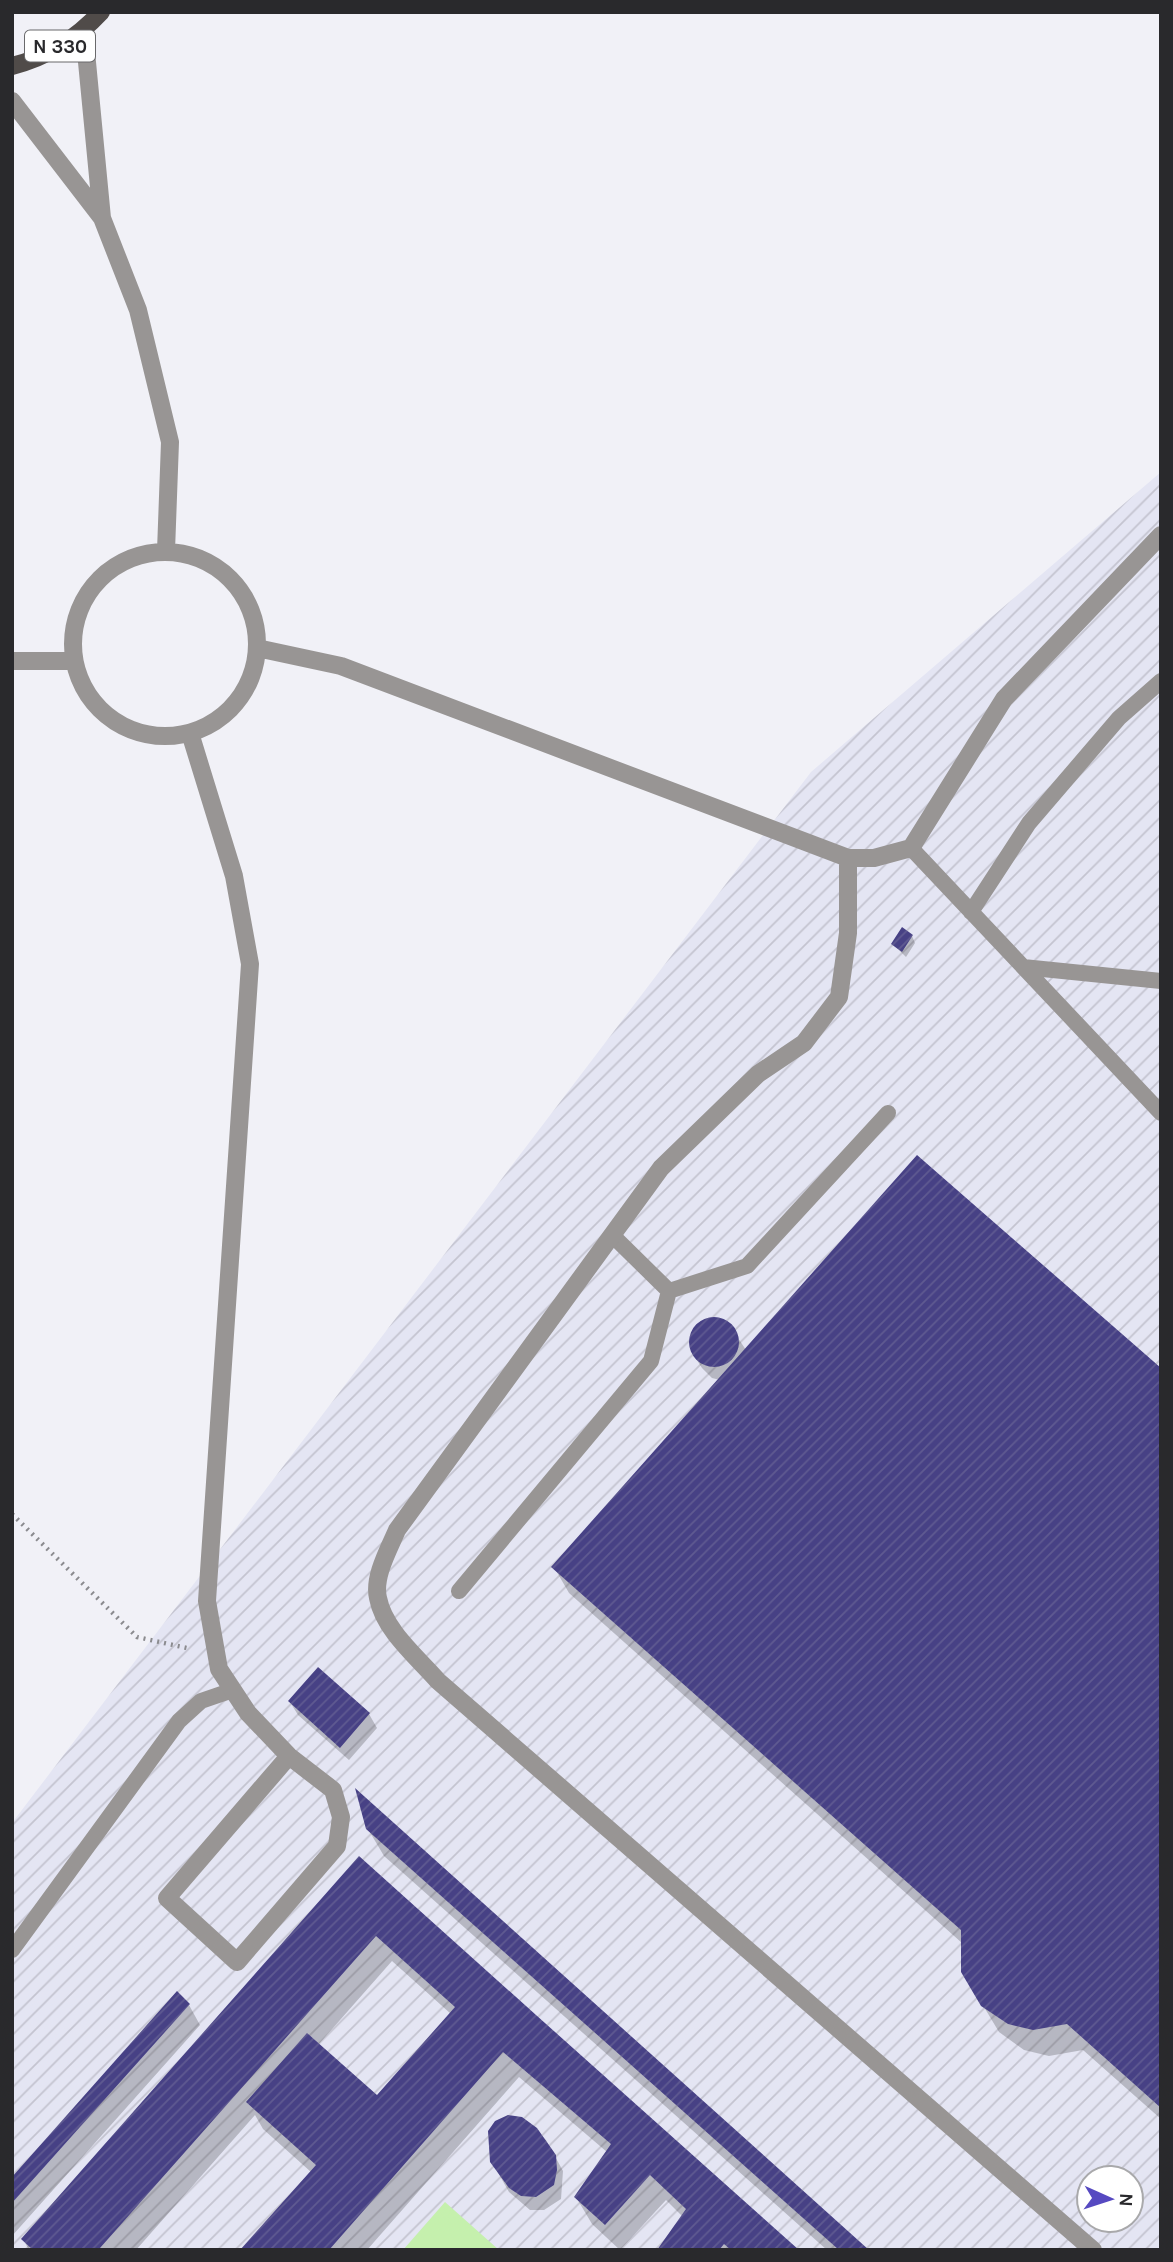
<svg xmlns="http://www.w3.org/2000/svg" width="1173" height="2262" font-family="Karla,sans-serif">
<style>
.industrial{fill:url(#industrial-furrows);fill-rule:evenodd}
.garden{fill:#c5f0ad}
.shadow{fill:#0003;fill-rule:evenodd}
.building{fill:url(#building-hatch)}
.lines{fill:none;stroke-linecap:round;stroke-linejoin:round}
.path{stroke:#8b8b8f;stroke-width:4.5;stroke-dasharray:2 5;stroke-linecap:butt}
.service{stroke:#989594;stroke-width:16}
.minor{stroke:#989594;stroke-width:18}
.primary{stroke:#504b49;stroke-width:18}
.labels{text-anchor:middle;stroke-width:7;stroke-linejoin:round;paint-order:stroke}
.shield{fill:#fff;stroke:#69696b;stroke-width:2}
.shield-label{font-size:19px;font-weight:bold;fill:#29292c}
</style>
<defs>
<pattern id="industrial-furrows" width="10" height="10" patternUnits="userSpaceOnUse" patternTransform="scale(1.75)"><rect width="10" height="10" fill="#e4e5f3"/><path d="M-1 1l2-2M0 10L10 0M9 11l2-2" fill="none" stroke="#c4c4d0"/></pattern>
<pattern id="building-hatch" width="6" height="6" patternUnits="userSpaceOnUse" patternTransform="scale(1.75)"><rect width="6" height="6" fill="#474185"/><path d="M-1 1l2-2M0 6l6-6M5 7l2-2" fill="none" stroke="#5f5a91"/></pattern>
</defs>
<rect width="100%" height="100%" fill="#f1f1f7"/>
<path class="industrial" d="M1161,472v1778h-1149v-427l799,-1051zM1089,2178h42v42h-42z"/>
<path class="garden" d="M445,2202l54,48h-96z"/>
<path class="shadow" d="M912,936l3,7 -9,14 -13,-13z
M708,1319l20,4 18,27 415,21v748l-78,-69 -34,6 -25,-6 -25,-18 -36,-60 -1,-29 -393,-350 -15,-26 166,-187 -8,-2 -10,-10 -9,-14v-21z
M318,1669l51,45 8,14 -28,32 -51,-45 -8,-13z
M368,1829l498,421h-39l-443,-394z
M359,1859l437,391h-137l23,-34 -16,-16 -46,50 -28,-26 -16,-27 31,-45 -88,-75 -152,173h-125l69,-78 -48,-43 -8,-14 -119,135h-107l-6,-11zM392,1961l59,53 -74,84 -59,-53z
M189,2005l11,20 -188,211v-56z
M521,2119l25,21 17,31 -2,28 -17,11h-14l-21,-18 -17,-30z"/>
<path class="building" d="M902,927l11,8 -11,17 -11,-8z
M917,1155l244,213v740l-94,-84 -34,6 -25,-6 -27,-18 -20,-34v-42l-410,-363z
M689 1342a25 25 0 1 1 50 0a25 25 0 1 1-50 0Z
M318,1667l52,46 -30,35 -52,-47z
M355,1788l514,462h-30l-473,-421z
M359,1856l177,159 263,235h-68l-7,-6 -5,6h-62l29,-41 -36,-34 -45,50 -31,-28 37,-53 -108,-92 -174,198h-89l76,-85 -70,-63 61,-69 70,62 78,-88 -79,-71 -276,312 2,2h-69l-12,-11z
M177,1991l13,13 -178,199v-26z
M508,2115l14,2 15,11 19,27 1,15 -3,15 -18,12 -15,-1 -12,-8 -19,-26 -2,-31 7,-10z"/>
<g class="lines">
<path class="path" d="M12,1514l125,123 50,11"/>
<path class="service" d="M911,848l250,265
M971,912l58,-89 90,-105 42,-37
M1023,967l138,14
M612,1235l57,56 78,-25 141,-153
M459,1591l192,-230 18,-70
M12,1950l167,-229 22,-20 32,-11"/>
<path class="minor" d="M84,31l18,187 36,92 32,132 -4,109
M12,101l90,117
M73 644a92 92 0 1 1 184 0a92 92 0 1 1-184 0Z
M257,648l84,18 507,192h26l37,-10 93,-149 157,-164
M12,661h62
M190,733l44,143 16,88 -43,637 12,68 29,44 41,43 44,34 8,27 -4,29 -100,116 -70,-64 122,-142
M848,858v75l-9,64 -35,46 -46,31 -97,94 -264,362c-8,19 -24,47 -19,68 6,32 39,59 60,83l655,569"/>
<path class="primary" d="M12,66c36,-9 64,-27 89,-54"/>
</g>
<g class="labels">
<rect class="shield" x="25" y="30.5" width="70" height="31" rx="5"/>
<g class="shield-label">
<text x="60" y="53">N 330</text>
</g>
</g>
<rect width="1173" height="2262" fill="none" stroke="#29292c" stroke-width="28"/>
<g transform="translate(1110 2199) rotate(93)"><circle r="33" fill="#ffffff" stroke="#a9a9ab" stroke-width="2"/>
<path d="M0-5L12 26L0 18L-12 26Z" fill="#5649c1"/>
<text y="-10" font-size="19" font-weight="bold" text-anchor="middle" fill="#29292c">N</text>
</g>
</svg>
